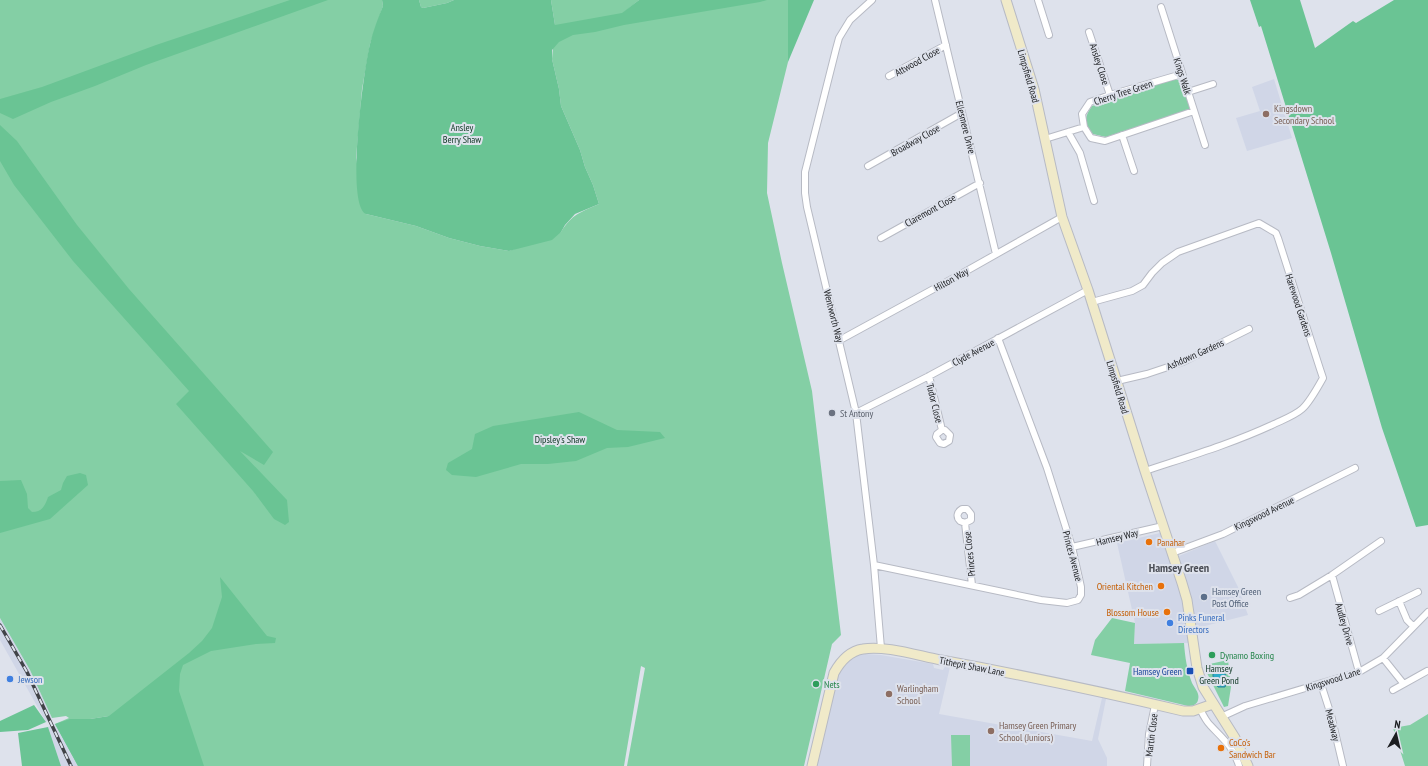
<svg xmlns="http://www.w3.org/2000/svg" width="1428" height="766" font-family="'PT Sans Narrow',sans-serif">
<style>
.built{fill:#d0d6e7}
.green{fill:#84cfa5;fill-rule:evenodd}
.forest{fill:#6ac494}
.water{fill:#2dabc8;stroke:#288096}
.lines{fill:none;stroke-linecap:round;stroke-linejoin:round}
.street-casing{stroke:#b7bac4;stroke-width:8}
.secondary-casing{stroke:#b7bac4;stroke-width:11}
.street{stroke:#fff;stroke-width:6}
.secondary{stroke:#f0eac9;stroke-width:9}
.rail-casing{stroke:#414348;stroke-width:3.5}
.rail{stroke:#dee2ec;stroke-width:2;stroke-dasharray:6;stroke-linecap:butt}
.education-dot{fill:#8d6e63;stroke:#dee2ec;stroke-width:1.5}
.worship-dot{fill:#6b7280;stroke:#dee2ec;stroke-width:1.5}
.food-dot{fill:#e8710a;stroke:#dee2ec;stroke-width:1.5}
.service-dot{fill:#5c6f8a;stroke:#dee2ec;stroke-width:1.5}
.shop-dot{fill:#3f7fe0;stroke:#dee2ec;stroke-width:1.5}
.leisure-dot{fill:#2e9e5b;stroke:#dee2ec;stroke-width:1.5}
.transit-dot{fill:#1a4fb4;stroke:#dee2ec;stroke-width:1.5}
.labels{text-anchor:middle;stroke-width:4;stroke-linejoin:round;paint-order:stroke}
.street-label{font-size:10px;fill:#1b1d20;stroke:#dee2ec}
.education-label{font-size:10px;fill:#785e54;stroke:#dee2ec;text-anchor:start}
.park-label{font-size:10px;fill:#0e3623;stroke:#dee2ec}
.worship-label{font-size:10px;fill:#5b616d;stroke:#dee2ec;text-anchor:start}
.food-label{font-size:10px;fill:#c56008;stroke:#dee2ec;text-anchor:start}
.service-label{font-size:10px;fill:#4e5e75;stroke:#dee2ec;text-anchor:start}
.shop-label{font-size:10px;fill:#366cbe;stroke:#dee2ec;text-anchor:start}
.leisure-label{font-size:10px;fill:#27864d;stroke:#dee2ec;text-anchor:start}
.transit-label{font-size:10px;fill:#164399;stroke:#dee2ec;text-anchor:end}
.quarter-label{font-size:12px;font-weight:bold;fill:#4a4d55;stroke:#dee2ec}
</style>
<rect width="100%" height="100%" fill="#dee2ec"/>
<path class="built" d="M1274,79l18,59 -45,13 -11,-33 24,-7 -8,-24z
M1160,533l17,48 9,36 3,26 -55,1 1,-21 -18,-80z
M1215,541l23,46 10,28 -51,13 -18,-72z
M0,618l30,52 22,48 -6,4 -46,-82z
M865,654l16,1 52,9 1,4 9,2 2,-4 5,1 -11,47 153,27 10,-43 4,1 -8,40 9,19v8h-290l21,-91 11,-14 7,-5z
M55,724l23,42h-17l-13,-39z"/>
<path class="green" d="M0,0h382l1,6 -13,38 -8,45 -6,69 10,56 50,12 33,12 31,8 29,5 52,-19c11,-18 20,-20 38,-28l-6,-19 -8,-18 -5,-17 -19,-44 -2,-17 -7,-30 3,-34 -4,-25h88l-16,13 77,-13h88v62l-20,81 -1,50 15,70 30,128 29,244 -9,9 -28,122h-177l18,-98 -4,-2 -17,100h-546l-23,-42 14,-6 -3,-2 -14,2 -22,-48 -30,-52zM109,716l-31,20 -8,-17h20z
M419,0h35l-7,3 -24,5 -2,-1z
M1174,79l8,2 8,24 -1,5 -83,27 -13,-3c-9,-12 -9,-16 -1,-28z
M1112,618l23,5 -1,21 50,-1c1,14 3,27 8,40 3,6 8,10 6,17 -1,5 -6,6 -10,6l-63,-15 5,-28 -39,-8 4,-15z
M1228,660l3,27 -3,19 -4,1 -20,-40 1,-2z
M1428,714v52h-23l-12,-38 17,-3z
M951,735h19v31h-18z"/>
<path class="forest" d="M290,0h38l-182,65 -51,21 -44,16 -38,17 -13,-6v-14l42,-12 114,-42z
M382,0h37l2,7 2,1 24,-5 7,-3h97l4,25 67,-12 17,-13h128l-7,2 -136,23 -29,7 -22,3 -14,7 -7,8v9l7,30 2,17 19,44 5,17 8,18 6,19 -24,10 -10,11 -4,7 -9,8 -43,11 -29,-5 -31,-8 -33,-12 -50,-12c-21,-9 -2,-147 4,-170 3,-13 8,-26 13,-38z
M788,0h26l-26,62z
M1250,0h50l15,48 38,-27 3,2 38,-23h34v525l-12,2 -34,-99 -51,-175 -70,-227 -2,1z
M0,125l17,16 60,84 52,64 144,163 -9,13 -24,-14 47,49 2,22 -4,3 -11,-6 -21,-28 -77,-87 13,-13 -116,-130 -59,-76 -14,-24z
M579,412l38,18 43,2 5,6 -37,9 -21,1 -31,13 -28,3h-27l-45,13 -24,-2 -6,-5 2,-7 24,-14 3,-15 18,-8z
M80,473l6,2 2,10 -38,34 -50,14v-52l21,-1 6,14 1,14 4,4c10,0 13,-6 16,-15l13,-7 2,-7 4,-7z
M220,577l47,59 9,2 -1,5 -19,1 -45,7 -28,14 -3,9 -1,17 25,75h-126l-23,-42 15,-5h20l19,-3 80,-63 13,-12 10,-13 10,-31z
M34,705l12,17 -18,8 -28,2v-11z
M48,727l13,39h-39l-4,-33z"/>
<path class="water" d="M1216,668l7,1c3,7 5,11 2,18h-7c-4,-7 -8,-12 -2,-19z"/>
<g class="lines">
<g class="street-casing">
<path id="street" d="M872,0l-22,20 -11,18 -3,11 -31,123v21l2,14 49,206 18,152 7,83
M935,0l61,254
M1038,0l11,35
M1161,7l44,138
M1089,32l21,63
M889,76l57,-31
M1188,92l25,-8
M1084,127l7,11 14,3 89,-30
M1068,132l12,21 14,48
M1122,135l12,36
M1045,139l39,-12 -2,-13 8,-12 20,-7 72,-21
M868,166l94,-53
M881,238l99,-55
M1092,302l40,-11 11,-6 9,-12 10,-10 16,-11 81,-29 17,10 2,5 42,131 3,9c-5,9 -14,25 -21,31 -8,7 -20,11 -30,16 -41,19 -85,32 -127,46
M840,340l121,-66 101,-57
M929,376l13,54 -5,4 -1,3 4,6 4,1 5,-3 1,-6 -5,-5h-3
M1117,381l30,-7 36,-12 66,-33
M856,413l73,-37 159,-86
M965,523l-5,-2c-4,-4 -3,-9 2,-12h5l4,5v6l-6,3 7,62
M1072,547l91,-21
M1172,553l51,-19 132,-66
M874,565l167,35 26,3 11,-3 3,-5v-8l-9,-40 -25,-79 -49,-130
M1332,575l27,97
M1290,598l9,-3 33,-20 49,-34
M1399,601l8,19 6,6
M1379,611l39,-19
M1383,658l20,25
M1321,684l10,31 12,51
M1393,690l34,-19
M1200,709c3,6 6,12 10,16 12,13 24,22 29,41
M1221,717l24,-11 114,-34 24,-14 45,-46
M1147,766l2,-32 6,-29"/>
</g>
<g class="secondary-casing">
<path id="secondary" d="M1006,0l28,89 28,128 26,73 57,181 37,112 5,17 10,68 6,19 32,51 13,28
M812,766l22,-93c6,-11 16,-22 29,-24 22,-4 56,7 78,11 81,15 162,32 242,51h10l20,-7"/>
</g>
<use href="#street" class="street"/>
<use href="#secondary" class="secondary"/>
<g class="rail-casing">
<path id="rail" d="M0,625l27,47 44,94"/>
</g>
<use href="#rail" class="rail"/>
</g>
<g class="education-dot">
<circle cx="1266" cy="114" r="4"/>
<circle cx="889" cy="694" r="4"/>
<circle cx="991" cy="731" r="4"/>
</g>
<circle class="worship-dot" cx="832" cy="413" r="4"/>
<g class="food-dot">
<circle cx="1149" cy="542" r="4"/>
<circle cx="1161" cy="586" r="4"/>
<circle cx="1167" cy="612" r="4"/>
<circle cx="1221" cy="748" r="4"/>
</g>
<circle class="service-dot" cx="1204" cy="597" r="4"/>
<g class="shop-dot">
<circle cx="1170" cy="623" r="4"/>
<circle cx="10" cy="679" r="4"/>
</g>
<g class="leisure-dot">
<circle cx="1212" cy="655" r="4"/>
<circle cx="816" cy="684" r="4"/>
</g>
<rect class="transit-dot" x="1186" y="667" width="8" height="8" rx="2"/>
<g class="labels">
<g class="street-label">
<text transform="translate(917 61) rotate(-29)" y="4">Attwood Close</text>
<text transform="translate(1100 64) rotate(72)" y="4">Ansley Close</text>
<text transform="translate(1029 76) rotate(74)" y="4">Limpsfield Road</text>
<text transform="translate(1183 76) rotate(72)" y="4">Kings Walk</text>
<text transform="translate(1123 92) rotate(-18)" y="4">Cherry Tree Green</text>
<text transform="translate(966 127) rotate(76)" y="4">Ellesmere Drive</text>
<text transform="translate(915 140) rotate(-29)" y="4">Broadway Close</text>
<text transform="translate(930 210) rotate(-29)" y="4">Claremont Close</text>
<text transform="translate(951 279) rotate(-29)" y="4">Hilton Way</text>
<text transform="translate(1299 305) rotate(72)" y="4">Harewood Gardens</text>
<text transform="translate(834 316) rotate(76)" y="4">Wentworth Way</text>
<text transform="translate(973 352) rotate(-28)" y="4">Clyde Avenue</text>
<text transform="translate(1195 354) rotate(-24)" y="4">Ashdown Gardens</text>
<text transform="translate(1118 387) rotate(73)" y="4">Limpsfield Road</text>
<text transform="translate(935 403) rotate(76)" y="4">Tudor Close</text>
<text transform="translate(1264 513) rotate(-26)" y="4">Kingswood Avenue</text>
<text transform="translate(1117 537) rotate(-14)" y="4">Hamsey Way</text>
<text transform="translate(969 554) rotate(-96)" y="4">Princes Close</text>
<text transform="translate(1073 556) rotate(75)" y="4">Princes Avenue</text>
<text transform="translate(1345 624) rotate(74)" y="4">Audley Drive</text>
<text transform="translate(972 666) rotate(11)" y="4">Tithepit Shaw Lane</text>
<text transform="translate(1333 679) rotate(-18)" y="4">Kingswood Lane</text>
<text transform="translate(1333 725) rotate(76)" y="4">Meadway</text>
<text transform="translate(1151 735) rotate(-83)" y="4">Martin Close</text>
</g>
<g class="education-label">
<text x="1274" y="112">Kingsdown<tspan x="1274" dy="12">Secondary School</tspan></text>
<text x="897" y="692">Warlingham<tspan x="897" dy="12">School</tspan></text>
<text x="999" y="729">Hamsey Green Primary<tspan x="999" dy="12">School (Juniors)</tspan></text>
</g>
<g class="park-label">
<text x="462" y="131">Ansley<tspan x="462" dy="12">Berry Shaw</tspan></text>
<text x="560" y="443">Dipsley's Shaw</text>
<text x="1219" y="672">Hamsey<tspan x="1219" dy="12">Green Pond</tspan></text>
</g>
<g class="worship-label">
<text x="840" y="417">St Antony</text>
</g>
<g class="food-label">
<text x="1157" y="546">Panahar</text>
<text x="1153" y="590" text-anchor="end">Oriental Kitchen</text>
<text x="1159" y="616" text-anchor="end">Blossom House</text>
<text x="1229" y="746">CoCo's<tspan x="1229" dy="12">Sandwich Bar</tspan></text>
</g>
<g class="service-label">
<text x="1212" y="595">Hamsey Green<tspan x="1212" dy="12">Post Office</tspan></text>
</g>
<g class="shop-label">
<text x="1178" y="621">Pinks Funeral<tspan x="1178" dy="12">Directors</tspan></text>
<text x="18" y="683">Jewson</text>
</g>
<g class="leisure-label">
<text x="1220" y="659">Dynamo Boxing</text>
<text x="824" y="688">Nets</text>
</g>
<g class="transit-label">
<text x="1182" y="675">Hamsey Green</text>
</g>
<g class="quarter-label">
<text x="1179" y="572">Hamsey Green</text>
</g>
</g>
<g transform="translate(1396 734) rotate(8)" stroke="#dee2ec" stroke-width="3" paint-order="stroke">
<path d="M0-3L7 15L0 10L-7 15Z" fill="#1b1d20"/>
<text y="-6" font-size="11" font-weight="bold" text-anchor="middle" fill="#1b1d20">N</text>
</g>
</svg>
